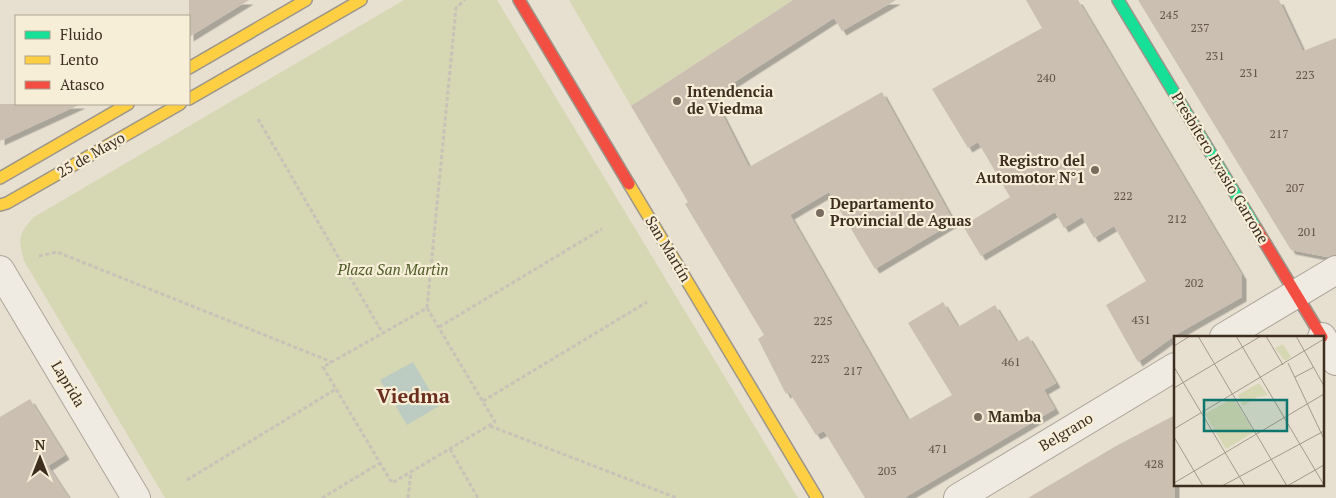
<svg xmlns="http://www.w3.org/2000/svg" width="1336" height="498" font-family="'PT Serif',serif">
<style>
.green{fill:#d6d7b3}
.water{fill:#bcccc2}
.building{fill:#cbbfb2;filter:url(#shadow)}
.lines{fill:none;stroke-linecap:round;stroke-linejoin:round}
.street-casing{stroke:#ada599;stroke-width:30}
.fast-casing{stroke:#9c958a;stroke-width:14}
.slow-casing{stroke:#9c958a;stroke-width:14}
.jam-casing{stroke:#9c958a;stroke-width:14}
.path{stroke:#c8c2b9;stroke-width:3;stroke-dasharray:4 2.5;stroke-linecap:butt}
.street{stroke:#efebe3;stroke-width:28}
.fast{stroke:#16e098;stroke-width:11}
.slow{stroke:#ffcf43;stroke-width:11}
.jam{stroke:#f24e42;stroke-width:11}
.poi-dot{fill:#786c5e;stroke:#f7eed8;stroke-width:2}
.labels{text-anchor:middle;stroke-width:4.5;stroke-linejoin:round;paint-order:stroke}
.number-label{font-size:12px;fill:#605244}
.poi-label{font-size:15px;font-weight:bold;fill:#3d2e20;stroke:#f7eed8;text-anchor:start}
.street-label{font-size:15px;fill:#3d2e20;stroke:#f7eed8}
.park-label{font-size:15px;font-style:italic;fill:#4d5a26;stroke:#f7eed8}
.district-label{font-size:20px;font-weight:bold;fill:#6b2e1e;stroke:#f7eed8}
.inset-road{fill:none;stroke:#a3998a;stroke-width:1}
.view{fill:#0f766e;fill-opacity:0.15;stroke:#0f766e;stroke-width:2.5}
.inset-edge{fill:none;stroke:#3d2e20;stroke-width:2.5}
</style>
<defs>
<filter id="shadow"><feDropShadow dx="4.5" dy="4.5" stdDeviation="0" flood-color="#0004"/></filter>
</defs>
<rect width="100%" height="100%" fill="#e7e0d1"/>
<path class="green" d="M404,0h93l301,498h-633l-141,-237c-6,-22 -6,-27 10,-44z
M569,0h224l-162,106z"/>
<path class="water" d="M413,362l26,44 -32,19 -27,-45z"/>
<path class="building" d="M189,0h60l-60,37z
M793,0h103l-54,31 -8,-13 -121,78 36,71 133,-75 72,130 -79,47 -46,-77 -39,23 118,205 44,-25 -44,-72 35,-21 15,25 37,-22 22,37 11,-6 28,47 -12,7 11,19 -151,89h-39l-41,-67 -8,4 -27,-43 -3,2 -28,-55 6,-4 -79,-131 3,-2 -57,-96z
M1026,0h52l164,275v22l-65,37 -39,28 -32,-57 40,-24 -32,-55 -20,12 -12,-21 -18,11 -9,-16 -74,44 -18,-30 47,-29 -32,-55 -10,6 -36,-59 110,-61z
M1138,0h141l24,51 33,-13v216l-9,3 -36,-7z
M0,104h81l-81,37z
M30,399l35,56 -17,11 21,32h-69v-81z
M1175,415v83h-147l88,-52z"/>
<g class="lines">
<g class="street-casing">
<path id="street" d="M0,270l136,228
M1224,337l112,-67
M1322,337l14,24
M958,498l217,-131"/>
</g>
<g class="fast-casing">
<path id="fast" d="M1118,0l138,228"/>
</g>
<g class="slow-casing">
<path id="slow" d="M189,68l117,-68
M189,99l172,-99
M0,178l128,-74
M629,184l188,314
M0,205l7,-2 173,-99"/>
</g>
<g class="jam-casing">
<path id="jam" d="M519,0l110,184
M1256,228l66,109"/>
</g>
<path class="path" d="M258,119l124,213
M39,256l18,-4 275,110
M427,308l68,114 -103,61 -69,-116z
M427,308l29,-300 9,-8
M439,327l163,-98
M483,401l164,-99
M490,426l187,72
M450,449l28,49
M187,480l149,-91
M322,498l58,-35
M408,498l3,-26"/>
<use href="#street" class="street"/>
<use href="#fast" class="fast"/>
<use href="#slow" class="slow"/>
<use href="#jam" class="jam"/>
</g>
<g class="poi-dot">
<circle cx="677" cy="101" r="5"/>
<circle cx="1095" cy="170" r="5"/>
<circle cx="820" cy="213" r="5"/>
<circle cx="978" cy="417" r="5"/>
</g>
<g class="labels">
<g class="number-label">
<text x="1169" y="19">245</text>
<text x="1200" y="32">237</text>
<text x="1215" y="60">231</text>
<text x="1249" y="77">231</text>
<text x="1305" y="79">223</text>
<text x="1046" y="82">240</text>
<text x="1279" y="138">217</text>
<text x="1295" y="192">207</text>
<text x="1123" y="200">222</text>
<text x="1177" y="223">212</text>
<text x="1307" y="236">201</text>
<text x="1194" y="287">202</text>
<text x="1141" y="324">431</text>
<text x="823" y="325">225</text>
<text x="820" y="363">223</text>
<text x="1011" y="366">461</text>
<text x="853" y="375">217</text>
<text x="938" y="453">471</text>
<text x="1154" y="468">428</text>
<text x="887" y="475">203</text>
</g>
<g class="poi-label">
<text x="687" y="97">Intendencia<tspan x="687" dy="17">de Viedma</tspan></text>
<text x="1085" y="166" text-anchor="end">Registro del<tspan x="1085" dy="17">Automotor N°1</tspan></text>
<text x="830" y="209">Departamento<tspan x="830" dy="17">Provincial de Aguas</tspan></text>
<text x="988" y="422">Mamba</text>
</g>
<g class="street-label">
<text transform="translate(91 155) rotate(-30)" y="5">25 de Mayo</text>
<text transform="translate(1220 168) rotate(59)" y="5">Presbítero Evasio Garrone</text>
<text transform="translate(668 249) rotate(59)" y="5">San Martín</text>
<text transform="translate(68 384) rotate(59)" y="5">Laprida</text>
<text transform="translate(1066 432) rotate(-31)" y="5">Belgrano</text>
</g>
<g class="park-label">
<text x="393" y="275">Plaza San Martìn</text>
</g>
<g class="district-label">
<text x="413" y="403">Viedma</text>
</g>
</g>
<g transform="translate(1174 336)">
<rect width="150" height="150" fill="#e7e0d1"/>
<path d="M109,8l8,13 -6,4 -10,-13zM85,47l9,12 -11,2 -14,9 -5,-11zM59,62l21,34 -28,17 -21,-35z" fill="#d6d7b3"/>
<path class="inset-road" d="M24,0l89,150M62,0l88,149M92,0l17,29M122,0l28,50M0,10l16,-10M114,27l36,76M0,31l71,119M121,41l19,-10M0,52l87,-52M0,93l150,-90M0,101l29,49M0,147l150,-89M48,150l102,-55M113,150l37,-21"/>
<path class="view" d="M30,64h83v31h-83z"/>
<rect width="150" height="150" class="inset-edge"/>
</g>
<rect x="15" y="15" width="175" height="90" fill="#f7eed8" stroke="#ada18e"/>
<rect x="25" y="31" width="25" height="8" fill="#16e098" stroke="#ada18e"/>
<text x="60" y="40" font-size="15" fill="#3d2e20">Fluido</text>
<rect x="25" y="56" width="25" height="8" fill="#ffcf43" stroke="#ada18e"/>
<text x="60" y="65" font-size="15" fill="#3d2e20">Lento</text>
<rect x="25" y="81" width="25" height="8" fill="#f24e42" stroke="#ada18e"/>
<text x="60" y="90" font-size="15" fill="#3d2e20">Atasco</text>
<g transform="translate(40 458)" stroke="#f7eed8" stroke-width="4" paint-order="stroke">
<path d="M0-4L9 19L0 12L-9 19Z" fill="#3d2e20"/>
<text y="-8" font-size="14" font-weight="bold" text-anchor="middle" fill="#3d2e20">N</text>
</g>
</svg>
